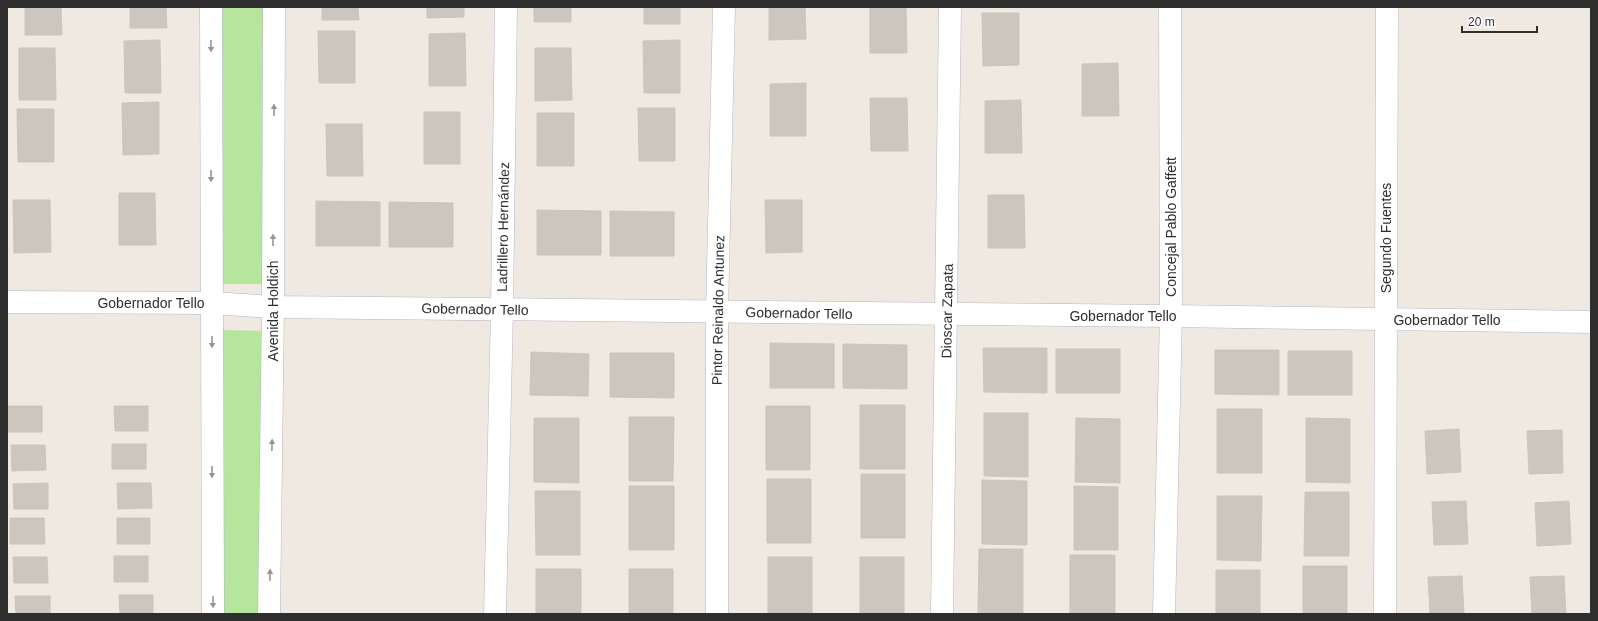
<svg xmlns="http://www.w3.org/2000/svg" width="1598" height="621" font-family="Helvetica,sans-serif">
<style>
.green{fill:#b6e59e}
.building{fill:#cbc7bf;stroke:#cbc5ba}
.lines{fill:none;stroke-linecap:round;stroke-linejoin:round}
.minor-casing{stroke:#b4b7c1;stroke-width:23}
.tertiary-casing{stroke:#b4b7c1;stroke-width:23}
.minor{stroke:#fff;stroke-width:22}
.tertiary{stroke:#fff;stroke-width:22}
.oneway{fill:#969696}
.labels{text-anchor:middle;stroke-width:3;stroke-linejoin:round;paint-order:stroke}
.street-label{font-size:14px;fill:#2e2e2e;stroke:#fff}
</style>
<rect width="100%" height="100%" fill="#efe9e1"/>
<path class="green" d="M221,7h43l-1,277h-43z
M221,330l43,1 -1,283h-42z"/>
<path class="building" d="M25,7h36l1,28h-37z
M130,7h36l1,21h-37z
M322,7h36l1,13h-37z
M427,7h37v10l-37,1z
M534,7h37v15h-37z
M644,7h36v17h-36z
M769,7h36l1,32 -37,1z
M870,7h36l1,46h-37z
M982,13h37v52l-36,1z
M318,31h37v52h-36z
M465,33l1,53h-37v-52z
M160,40l1,53h-36l-1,-52z
M680,40v53h-36l-1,-52z
M19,48h36l1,52h-37z
M535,48h36l1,52 -37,1z
M1118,63l1,53h-37v-52z
M806,83v53h-36v-52z
M870,98h37l1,53h-37z
M1021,100l1,53h-37v-52z
M159,102v52l-36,1 -1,-52z
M638,108h37v53h-36z
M17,109h37v53h-36z
M424,112h36v52h-36z
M537,113h37v53h-37z
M326,124h36l1,52h-36z
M119,193h36l1,52h-37z
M988,195h36l1,53h-37z
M13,200h37l1,52 -37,1z
M765,200h37v52l-36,1z
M316,201l64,1v44h-64z
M389,202l64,1v44h-64z
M537,210l64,1v44h-64z
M610,211l64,1v44h-64z
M770,343l64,1v44h-64z
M843,344l64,1v44l-64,-1z
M983,348h64v45l-63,-1z
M1056,349h64v44h-64z
M1215,350h64v45l-64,-1z
M1288,351h64v44h-64z
M531,352l58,2 -1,42 -58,-1z
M610,353h64v45l-64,-1z
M860,405h45v64h-45z
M8,406h34v26h-34z
M114,406h34v25h-33z
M766,406h44v64h-44z
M1217,409h45v64h-45z
M984,413h44v64l-44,-1z
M629,417h45l-1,64h-44z
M534,418h45v65l-45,-1z
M1076,418l44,1v64l-45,-1z
M1306,418l44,1v64l-44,-1z
M1459,429l2,43 -34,2 -2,-43z
M1562,430l1,43 -34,1 -2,-43z
M112,444h34v25h-34z
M11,445h34l1,25 -34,1z
M861,474h44v64h-44z
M767,479h44v64h-44z
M982,480l45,1v64l-45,-1z
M48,483v26h-34l-1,-25z
M117,483h34l1,25 -34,1z
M629,486h45v64h-45z
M1074,486l44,1v63h-44z
M535,491h45v64h-44z
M1305,492h44v64h-45z
M1217,496h45l-1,65 -44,-1z
M1466,501l2,43 -34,1 -2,-43z
M1569,501l2,43 -34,2 -2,-43z
M10,518h34l1,26h-35z
M117,518h33v26h-33z
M979,549h44v64h-45z
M1070,555h45v59h-45z
M114,556h34v26h-34z
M13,557h34l1,26h-34z
M768,557h44v57h-44z
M860,557h44v57h-44z
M1303,566h44v48h-44z
M536,569h45v45h-45z
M629,569h44v45h-44z
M1216,570h44v44h-44z
M1462,576l2,38h-34l-2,-37z
M1564,576l2,38h-34l-2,-37z
M119,595h34v19h-33z
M15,596h35v18h-34z"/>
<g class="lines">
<g class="minor-casing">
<path id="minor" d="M7,302l205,1
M495,614l7,-304 4,-303
M717,614v-302l7,-305
M942,614l8,-607
M1164,614l7,-298 -1,-309
M1385,614l2,-607"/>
</g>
<g class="tertiary-casing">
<path id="tertiary" d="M211,7l2,607
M212,303l61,4 898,9 420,6
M269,614l4,-307 1,-300"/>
</g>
<use href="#minor" class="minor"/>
<use href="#tertiary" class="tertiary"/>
</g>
<defs><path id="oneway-solid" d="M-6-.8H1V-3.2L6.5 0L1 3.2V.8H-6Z"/></defs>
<g class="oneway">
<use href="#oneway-solid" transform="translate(211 46) rotate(90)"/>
<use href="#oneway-solid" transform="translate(274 110) rotate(-90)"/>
<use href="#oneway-solid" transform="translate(211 176) rotate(90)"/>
<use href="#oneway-solid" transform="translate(273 240) rotate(-90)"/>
<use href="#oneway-solid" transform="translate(212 342) rotate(90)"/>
<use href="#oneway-solid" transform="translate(272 445) rotate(-89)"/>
<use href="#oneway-solid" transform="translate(212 472) rotate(90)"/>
<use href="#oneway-solid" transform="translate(270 575) rotate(-89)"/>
<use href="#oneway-solid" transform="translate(213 602) rotate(90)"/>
</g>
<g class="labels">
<g class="street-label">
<text transform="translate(503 227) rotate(-89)" y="5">Ladrillero Hernández</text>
<text transform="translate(1171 227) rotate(-90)" y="5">Concejal Pablo Gaffett</text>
<text transform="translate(1386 238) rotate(-90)" y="5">Segundo Fuentes</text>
<text x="151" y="308">Gobernador Tello</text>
<text transform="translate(475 309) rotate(1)" y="5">Gobernador Tello</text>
<text transform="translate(718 310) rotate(-89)" y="5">Pintor Reinaldo Antunez</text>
<text transform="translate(273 311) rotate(-90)" y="5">Avenida Holdich</text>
<text transform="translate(947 311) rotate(-89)" y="5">Dioscar Zapata</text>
<text transform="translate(799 313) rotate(1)" y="5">Gobernador Tello</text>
<text x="1123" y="321">Gobernador Tello</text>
<text x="1447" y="325">Gobernador Tello</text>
</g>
</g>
<rect width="1598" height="621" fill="none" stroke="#2e2e2e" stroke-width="16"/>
<path d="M1462 26v6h75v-6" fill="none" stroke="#2e2e2e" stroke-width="2"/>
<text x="1468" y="26" font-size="12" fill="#2e2e2e" stroke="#ffffff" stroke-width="3" paint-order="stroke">20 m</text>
</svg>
